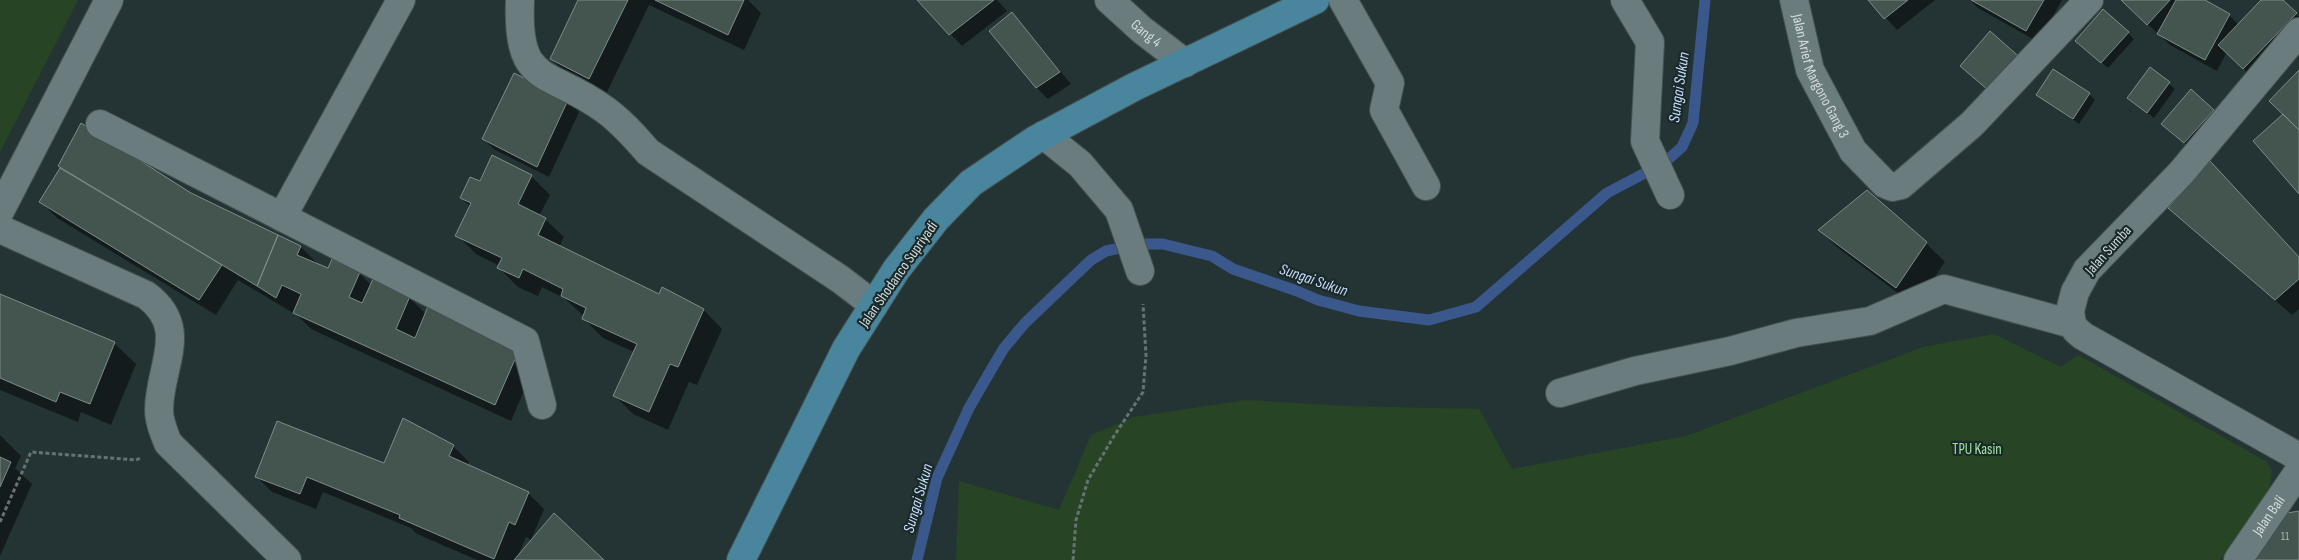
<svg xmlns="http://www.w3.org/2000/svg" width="2299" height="560" font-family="'Sofia Sans Condensed',sans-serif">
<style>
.green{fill:#274525}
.shadow{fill:#0007;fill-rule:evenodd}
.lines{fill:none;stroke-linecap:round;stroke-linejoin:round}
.stream{stroke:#3b588d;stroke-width:11}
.building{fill:#44544e;stroke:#7d8d88}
.minor-casing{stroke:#435152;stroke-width:30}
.major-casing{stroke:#435152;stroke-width:30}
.path{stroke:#667374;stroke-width:3;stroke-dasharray:4 2.5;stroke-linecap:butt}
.minor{stroke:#6a7c7d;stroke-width:28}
.major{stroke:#49859d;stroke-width:28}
.labels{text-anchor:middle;stroke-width:4.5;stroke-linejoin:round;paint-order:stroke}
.number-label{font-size:12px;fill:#aeb9b8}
.street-label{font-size:15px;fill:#d2dbdc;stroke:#1a2a2b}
.park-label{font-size:15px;fill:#a1e69b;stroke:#1a2a2b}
.water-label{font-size:16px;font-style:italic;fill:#c9dcfd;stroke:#1a2a2b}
</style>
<rect width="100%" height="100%" fill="#243435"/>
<path class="green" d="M0,0h78l-78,152z
M1994,334l67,33 17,-12 189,107 5,9 -3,21 -49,68h-1264l3,-79 100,29 32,-75 43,-18 112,-17 99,6 134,3 33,60 174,-33 237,-89z"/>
<path class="shadow" d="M579,0h169l13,13 -17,37 -95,-45 -43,89 -38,-19 -17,-16z
M919,0h78l10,11 -45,35z
M1870,0h65l-38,30z
M1970,0h92l-24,42 -60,-34z
M2122,0h80l27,15 10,10 24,-25h19l17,17v18l-44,45 -28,-28 -10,19 -47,-26z
M1012,14l59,70 -23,15 -12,-12z
M2128,33l6,6 -26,29 -25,-21z
M2151,69l24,20 -21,29 -19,-14z
M2089,94l6,6 -16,24 -41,-29z
M567,101l12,11 -30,65 -54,-27 -12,-11z
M2213,111l6,6 -28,32 -22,-19z
M59,166l131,28 111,53 16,16 -1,1 12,6 31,3 12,12 38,12 17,17 112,44 -27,63 -200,-92 -18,-18v2l-55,-33 -22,35 -159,-97 -16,-16 20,-34z
M531,176l19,19 -11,21 6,3 19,18 -5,10 101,49 3,-7 41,21 18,19 -25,56 -8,-3 -21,48 -35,-16 -19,-19 20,-43 -31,-14 -19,-19 1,-2 -21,-19 -22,-11 -4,9 -20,-9 -19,-19 1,-2 -24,-12 -19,-19 14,-28 -10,-9 19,-16zM541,224h3l-8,17 -2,-1z
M2170,208l129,50v51l-7,6z
M1819,230l107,13 19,19 -30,44 -77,-58z
M0,296l114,47 22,21 -25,61 -30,-13 -3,10 -78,-32z
M0,435l21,21 -6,12 17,16 -32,72z
M453,446l16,16 -2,4 61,27 16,16 -13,31 -5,-3 -9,21 85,2h-125l-60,-26 -6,-6 -88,-36 -7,17 -44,-17 -16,-16 129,-11z"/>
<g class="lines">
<path class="stream" d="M917,560l20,-82 32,-70 19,-33 16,-27 21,-25 66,-63 15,-9 34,-7h23l49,12 21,13 64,22 21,9 41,11 70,9 47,-13 131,-114 57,-30 18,-16 11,-24 12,-123"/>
</g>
<path class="building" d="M578,0h50l-39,79 -39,-20z
M655,0h89l-16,35z
M917,0h77l-45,35z
M1868,0h40l-24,19z
M1971,0h73l-18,31z
M2121,0h49l-23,25z
M2176,0h29l25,14 -25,46 -48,-26z
M2261,0h22l14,13 -54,56 -25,-24z
M2103,9l26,23 -28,31 -26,-22z
M1012,12l48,60 -24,16 -47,-57z
M1990,31l35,31 -30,34 -35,-30z
M2150,67l20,15 -23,31 -20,-15z
M2053,69l37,24 -17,26 -37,-24z
M2299,70v60l-30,-29z
M514,73l54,27 -31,67 -55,-28z
M2191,89l23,21 -30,33 -23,-19z
M2283,114l16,16v64l-46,-53z
M81,123l110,70 87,42 -21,51 -199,-120z
M492,155l40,20 -14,29 28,14 -8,17 121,59 3,-7 42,22 -26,58 -8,-3 -21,48 -36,-16 24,-52 -55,-25 4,-11 -25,-12 2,-7 -40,-20 -4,9 -22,-10 5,-10 -47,-22 16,-33 -11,-5 10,-21 10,4z
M2210,161l89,96v22l-24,21 -107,-92z
M60,168l162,97 -23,35 -160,-98z
M1867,190l60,52 -31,46 -78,-58z
M278,235l23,11 -4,9 31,13 4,-9 28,13 -11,25 13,6 11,-24 37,17 -14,33 19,9 16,-39 92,42 -28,64 -202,-92 8,-19 -19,-9 -6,13 -19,-12z
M0,294l115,48 -25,62 -30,-12 -4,10 -56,-24z
M403,418l51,27 -5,11 80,36 -14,33 -6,-3 -15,37 -95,-41 1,-3 -93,-38 -7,17 -45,-17 22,-56 107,42z
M0,457l11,5 -11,25z
M2299,511v49h-46l34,-47z
M554,513l50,47h-90z"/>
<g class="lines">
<g class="minor-casing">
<g id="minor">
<path d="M520,0c-4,88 28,68 84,109 17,12 31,28 44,43l192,127 34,26"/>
<path id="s1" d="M1109,0l33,30 43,33"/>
<path d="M1343,0l47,83 -6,27 42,76"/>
<path d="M1625,0l25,42 -5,99 25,54"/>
<path id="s2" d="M1794,0l16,70 43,81 32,33 7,3 9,-2 71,-61 117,-124"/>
<path d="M2299,32l-118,141 -94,97 -12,22 -5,19 2,13 4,6 7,6 216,121"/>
<path d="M100,124l425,217 17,64"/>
<path d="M1044,135l36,29 39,46 21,61"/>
<path d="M0,211l109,-211"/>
<path d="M282,217l119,-217"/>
<path d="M0,229l146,66c45,33 13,71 13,115 0,11 5,23 9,33l119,117"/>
<path d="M1560,393l75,-22 95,-20 66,-18 74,-12 74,-32 128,35"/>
<path id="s3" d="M2238,560l61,-89"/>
</g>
</g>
<g class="major-casing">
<path id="major" d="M741,560l105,-211 50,-79 40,-51 35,-36 64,-43 99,-53 181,-87"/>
</g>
<path class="path" d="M0,522l31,-70 105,8 5,-2
M1073,560l3,-40 12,-40 26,-44 29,-44 3,-37 -3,-51"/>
<use href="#minor" class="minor"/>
<use href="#major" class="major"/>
</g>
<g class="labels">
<g class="number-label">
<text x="2285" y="540">11</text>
</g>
<g class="street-label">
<text dy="5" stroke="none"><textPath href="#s1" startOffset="50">Gang 4</textPath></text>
<text dy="5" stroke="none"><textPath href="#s2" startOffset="81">Jalan Arief Margono Gang 3</textPath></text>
<text transform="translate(2108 250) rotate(-48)" y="5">Jalan Sumba</text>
<text transform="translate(898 274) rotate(-55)" y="5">Jalan Shodanco Supriyadi</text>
<text dy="5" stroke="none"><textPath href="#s3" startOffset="54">Jalan Bali</textPath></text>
</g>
<g class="park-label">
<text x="1977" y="454">TPU Kasin</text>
</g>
<g class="water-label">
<text transform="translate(1678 87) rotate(-82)" y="6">Sungai Sukun</text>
<text transform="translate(1314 279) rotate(19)" y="6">Sungai Sukun</text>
<text transform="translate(917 498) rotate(-74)" y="6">Sungai Sukun</text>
</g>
</g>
</svg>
